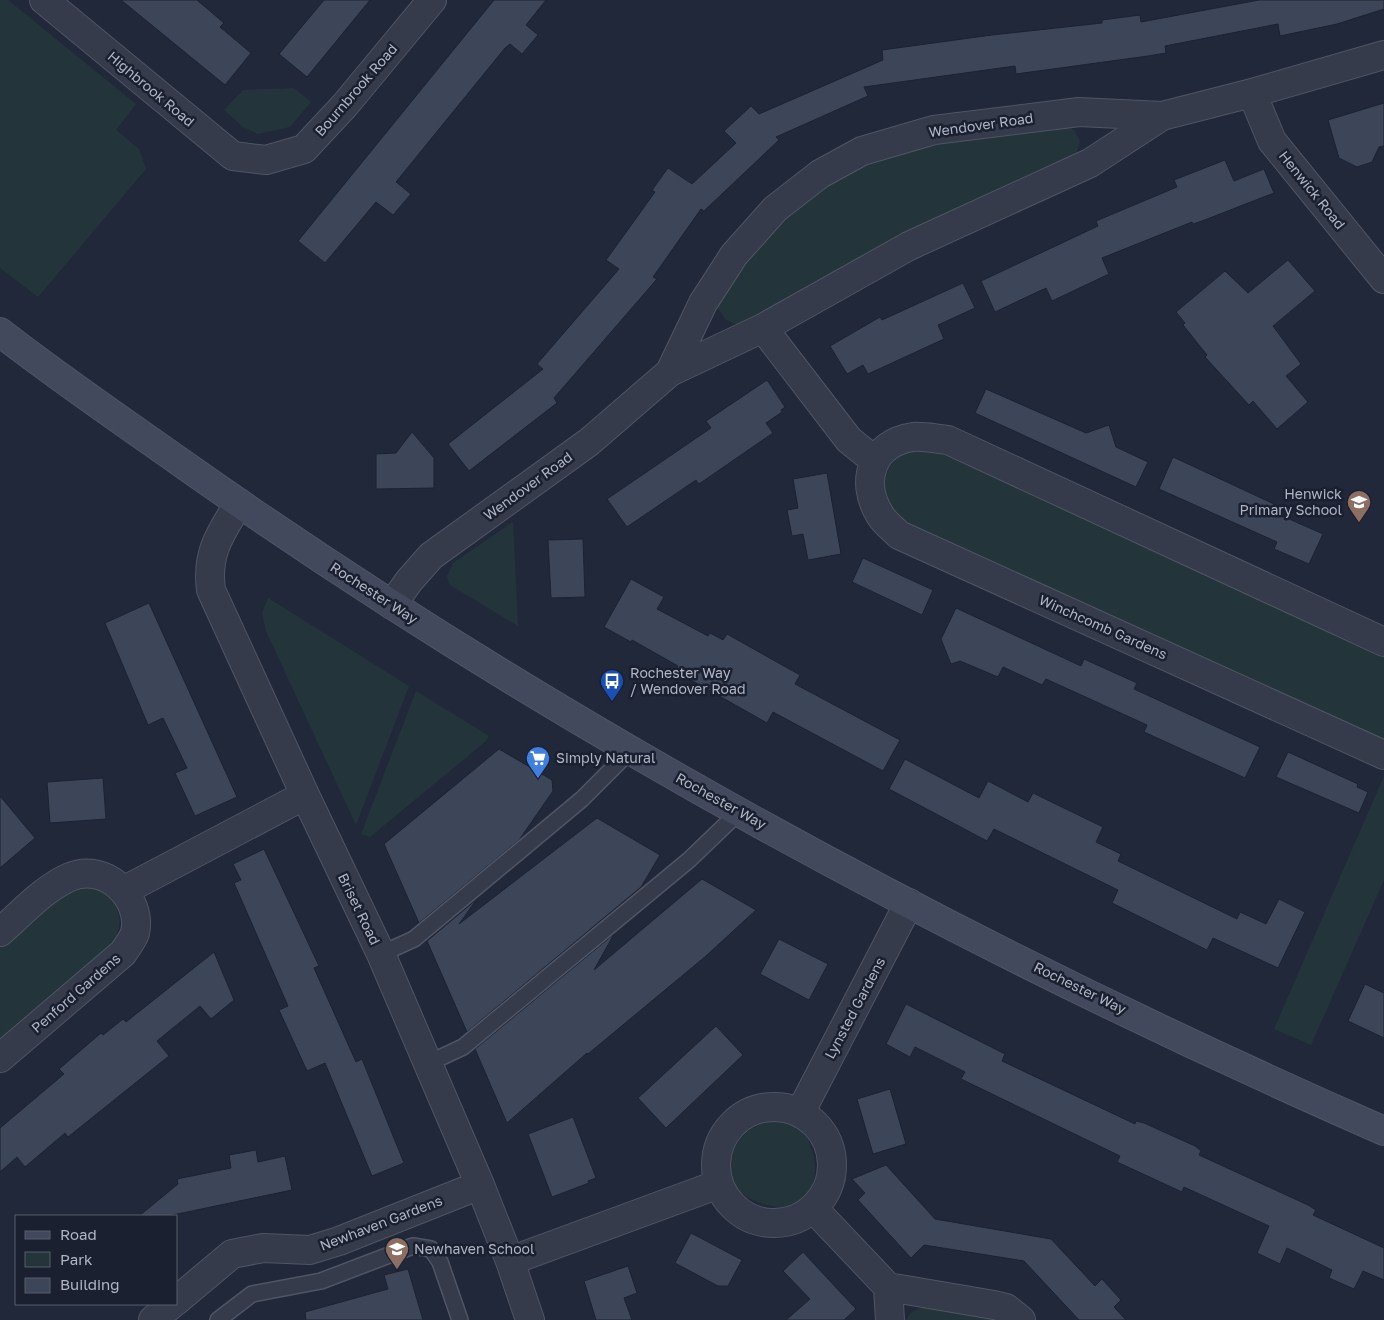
<svg xmlns="http://www.w3.org/2000/svg" width="1384" height="1320" font-family="'Golos Text',sans-serif">
<style>
.green{fill:#23353b}
.building{fill:#3d4659;stroke:#1c2231}
.lines{fill:none;stroke-linecap:round;stroke-linejoin:round}
.lane-casing{stroke:#505565;stroke-width:18}
.street-casing{stroke:#505565;stroke-width:30}
.secondary-casing{stroke:#505565;stroke-width:30}
.lane{stroke:#353b4a;stroke-width:15}
.street{stroke:#353b4a;stroke-width:28}
.secondary{stroke:#43495d;stroke-width:28}
.labels{text-anchor:middle;stroke-width:5;stroke-linejoin:round;paint-order:stroke}
.street-label{font-size:14px;fill:#b0b5c6;stroke:#1a202f}
.poi-label{font-size:14px;fill:#b0b5c6;stroke:#1a202f;text-anchor:start}
</style>
<rect width="100%" height="100%" fill="#21283a"/>
<path class="green" d="M0,0h8l128,104 -20,26 23,19 7,20 -108,128 -38,-29z
M294,88l17,14 -21,25 -32,7 -15,-7 -19,-17 19,-20z
M1067,125l7,5 6,11 -3,11 -11,10 -326,164 -14,-6 -8,-12c16,-38 42,-69 73,-95 12,-10 24,-23 38,-31 64,-42 163,-47 238,-57z
M932,446l452,206v92l-489,-226c-4,-7 -8,-15 -10,-22 -5,-15 6,-37 20,-44 7,-4 19,-4 27,-6z
M513,522l5,104 -63,-38 -6,-4 -2,-8 6,-13z
M268,598l141,88 -53,139 -90,-194 -4,-18z
M416,691l73,45 -3,5 -116,96 -9,-3z
M1384,776v104l-73,165 -37,-16z
M87,887c34,9 41,35 22,62l-109,92v-95c24,-20 56,-56 87,-59z
M787,1121c27,9 36,52 20,75 -15,20 -51,9 -67,-4 -23,-18 -7,-55 17,-66 9,-4 20,-5 30,-5z
M928,1307l75,13h-97c5,-9 11,-12 22,-13z"/>
<path class="building" d="M121,0h76l27,23 -4,4 31,26 -26,32z
M324,0h46l-63,77 -28,-23z
M494,0h52l-20,25 12,10 -16,19 -12,-10 -5,4 -109,134 15,12 -18,21 -17,-13 -51,61 -27,-22z
M1259,0h125v9l-47,15 -57,12 -2,-12 -113,22 1,7 -18,3 -132,18 -1,-8 -151,21 4,9 -92,41 3,3 -75,71 -3,-2 -48,68 4,2 -103,119 3,5 -88,68 -21,-27 95,-75 -6,-5 82,-95 -13,-9 49,-68 -3,-2 16,-22 24,16 44,-41 -12,-12 27,-25 8,8 124,-54 -1,-10 110,-15 110,-12v-3l38,-5 1,7z
M1384,103v43l-5,1 -7,15 -15,5 -18,-9 -11,-38z
M1225,160l9,21 30,-12 10,24 -72,28 -9,3 -1,-2 -90,36 7,16 -57,27 -6,-13 -51,24 -14,-31 117,-55 -2,-5 81,-34 -3,-7z
M1288,260l27,31 -42,35 28,38 -15,12 22,26 -31,27 -24,-28 -4,4 -44,-48 2,-2 -24,-30 2,-2 -9,-11 49,-41 23,22z
M963,283l12,25 -37,17 6,14 -76,35 -5,-9 -16,9 -17,-28 50,-29 2,3z
M767,380l18,27 -4,3 1,2 -16,11 7,10 -74,51 -3,-4 -69,47 -20,-28 104,-71 -5,-7z
M986,389l100,44 23,-8 7,22 32,15 -12,25 -161,-74z
M412,432l22,26v30l-58,1v-35l20,-1z
M1173,457l101,47 -3,7 52,23 -14,30 -35,-15 3,-7 -118,-53z
M827,473l14,81 -33,6 -5,-26 -11,2 -5,-26 11,-2 -5,-29z
M583,539l2,58 -34,1 -3,-58z
M863,558l70,32 -11,25 -70,-33z
M631,579l33,18 -7,12 51,27 2,-3 13,7 4,-6 73,41 -5,9 105,56 -17,31 -110,-59 -6,11 -92,-52 3,-5 -46,-26 -1,2 -27,-15z
M149,603l88,194 -42,19 -20,-43 12,-5 -24,-50 -15,7 -43,-102z
M956,608l125,58 3,-7 53,24 -3,6 126,58 -15,31 -101,-46 3,-7 -101,-46 -4,6 -39,-18 -5,10 -38,-16 -9,3 -10,-25z
M499,749l53,31 1,11 -34,49 -100,83 -35,-79z
M1288,752l70,32 -1,3 11,5 -9,21 -83,-36z
M905,759l74,39 9,-17 40,21 5,-9 70,34 -7,15 25,12 -3,7 119,58 3,-7 26,12 13,-25 26,13 -27,56 -65,-30 -6,12 -95,-47 6,-13 -124,-61 -7,12 -98,-52z
M103,778l3,41 -56,4 -3,-41z
M0,796l35,42 -35,30z
M597,818l63,37 -19,32 -174,145 -40,-91 50,-42 -18,25z
M264,849l55,117 -5,2 42,94 6,-3 42,104 -32,13 -47,-113 -18,8 -28,-61 9,-4 -54,-123 7,-3 -8,-16z
M702,879l54,31 -50,46 -118,98 -1,-1 -80,70 -32,-74 139,-115 -20,36z
M779,939l49,25 -19,36 -49,-26z
M214,952l20,48 -23,19 -11,-13 -43,35 12,15 -101,81 -3,-4 -40,34 -8,-10 -17,15v-44l64,-54 -5,-5 42,-36 2,2 20,-16 3,3z
M1365,984l19,9v45l-36,-17z
M906,1004l99,50 -3,7 133,63 1,-3 8,2 51,23 6,5 -2,4 109,50 8,5 -3,5 71,33v32l-21,-9 -9,18 -25,-11 3,-8 -45,-22 -7,16 -23,-11 12,-27 -85,-39 -2,5 -65,-30 3,-6 -159,-77 4,-7 -50,-25 -5,10 -24,-13z
M716,1026l27,29 -77,73 -28,-30z
M890,1089l16,55 -33,10 -16,-55z
M573,1117l23,61 -8,3 1,2 -37,14 -24,-63z
M256,1150l2,12 27,-6 7,34 -124,26h-29l39,-32 -1,-5 54,-11 -2,-13z
M886,1165l49,54 116,20 44,47 7,-7 19,21 -7,7 12,13h-47l-55,-59 -100,-16 -13,13 -53,-58 7,-7 -13,-14z
M691,1233l51,27 -14,26h-10l-43,-23z
M803,1252l53,57 -12,11h-58l24,-21 -27,-28z
M628,1266l9,27 -13,5 8,22h-36l-12,-39z
M408,1269l15,51h-117l-1,-8 83,-23 -4,-14z"/>
<g class="lines">
<g class="lane-casing">
<path id="lane" d="M381,954l33,-15 168,-140 49,-49
M429,1063l34,-16 226,-187 50,-48
M218,1320l34,-26 69,-13 92,-35 18,3 9,13 20,58"/>
</g>
<g class="street-casing">
<path id="street" d="M44,0l189,156 33,4 38,-11 41,-44 87,-105
M1252,93l20,48 112,138
M763,328l86,112 25,20
M670,372l33,-69 31,-48 41,-46 45,-35 42,-23 72,-21 145,-18 83,4 90,-23 132,-38
M239,503c-19,31 -33,50 -28,87l94,205 76,159 99,231 30,76 20,59
M392,605l17,-24 22,-25 158,-114 81,-70 93,-44 146,-82 181,-83 72,-47
M1384,642l-436,-202c-11,-1 -24,-4 -35,-3 -41,6 -54,44 -33,78 4,7 13,14 19,20l485,220
M125,890l180,-95
M0,932c21,-18 44,-44 70,-55 34,-15 73,20 65,56 -2,6 -8,14 -12,20l-123,105
M716 1165a58 58 0 1 1 116 0a58 58 0 1 1-116 0Z
M800,1113l109,-210
M813,1208l75,79 106,18 12,3 15,12
M510,1261l209,-77
M888,1287l2,33
M176,1301l56,-47 31,-6 47,2 29,-9 141,-56
M153,1320l19,-16"/>
</g>
<g class="secondary-casing">
<path id="secondary" d="M0,332c59,46 121,88 183,132 374,264 782,483 1201,667"/>
</g>
<use href="#lane" class="lane"/>
<use href="#street" class="street"/>
<use href="#secondary" class="secondary"/>
</g>
<defs>
<g id="school-pin" transform="scale(1.25)"><path d="M0 17L-7.5 6A9.5 9.5 0 1 1 7.5 6Z" fill="#8d6e63" stroke="#1a202f"/><path d="M0-5L7-2L0 1L-7-2ZM-4 1L0 2.5L4 1V4Q0 6-4 4Z" fill="#fff"/></g>
<g id="bus-pin" transform="scale(1.25)"><path d="M0 17L-7.5 6A9.5 9.5 0 1 1 7.5 6Z" fill="#1a4fb4" stroke="#1a202f"/><path d="M-5-6H5V4H4V6H2V4H-2V6H-4V4H-5ZM-3.5-4V0h7V-4ZM-3.5 1.2v1.5H-2V1.2ZM2 1.2v1.5H3.5V1.2Z" fill="#fff"/></g>
<g id="supermarket-pin" transform="scale(1.25)"><path d="M0 17L-7.5 6A9.5 9.5 0 1 1 7.5 6Z" fill="#3f7fe0" stroke="#1a202f"/><path d="M-6-5.5h2.5l.6 2H6L4.5 2H-2.5L-4.4-4H-6ZM-1.5 3.2a1.3 1.3 0 1 0 .1 0ZM3 3.2a1.3 1.3 0 1 0 .1 0Z" fill="#fff"/></g>
</defs>
<g fill-rule="evenodd">
<use href="#school-pin" x="1359" y="502"/>
<use href="#bus-pin" x="612" y="681"/>
<use href="#supermarket-pin" x="538" y="758"/>
<use href="#school-pin" x="397" y="1249"/>
</g>
<g class="labels">
<g class="street-label">
<text transform="translate(151 89) rotate(40)" y="5">Highbrook Road</text>
<text transform="translate(356 90) rotate(-49)" y="5">Bournbrook Road</text>
<text transform="translate(981 125) rotate(-8)" y="5">Wendover Road</text>
<text transform="translate(1312 190) rotate(51)" y="5">Henwick Road</text>
<text transform="translate(528 486) rotate(-36)" y="5">Wendover Road</text>
<text transform="translate(374 593) rotate(33)" y="5">Rochester Way</text>
<text transform="translate(1103 627) rotate(24)" y="5">Winchcomb Gardens</text>
<text transform="translate(721 801) rotate(29)" y="5">Rochester Way</text>
<text transform="translate(359 909) rotate(64)" y="5">Briset Road</text>
<text transform="translate(1080 988) rotate(26)" y="5">Rochester Way</text>
<text transform="translate(76 993) rotate(-41)" y="5">Penford Gardens</text>
<text transform="translate(855 1008) rotate(-62)" y="5">Lynsted Gardens</text>
<text transform="translate(381 1223) rotate(-21)" y="5">Newhaven Gardens</text>
</g>
<g class="poi-label">
<text x="1342" y="499" text-anchor="end">Henwick<tspan x="1342" dy="16">Primary School</tspan></text>
<text x="630" y="678">Rochester Way<tspan x="630" dy="16">/ Wendover Road</tspan></text>
<text x="556" y="763">Simply Natural</text>
<text x="414" y="1254">Newhaven School</text>
</g>
</g>
<rect x="15" y="1215" width="162" height="90" fill="#1a202f" stroke="#565c6b"/>
<rect x="25" y="1231" width="25" height="8" fill="#43495d" stroke="#565c6b"/>
<text x="60" y="1240" font-size="15" fill="#b0b5c6">Road</text>
<rect x="25" y="1252" width="25" height="15" fill="#23353b" stroke="#565c6b"/>
<text x="60" y="1265" font-size="15" fill="#b0b5c6">Park</text>
<rect x="25" y="1278" width="25" height="15" fill="#3d4659" stroke="#565c6b"/>
<text x="60" y="1290" font-size="15" fill="#b0b5c6">Building</text>
</svg>
